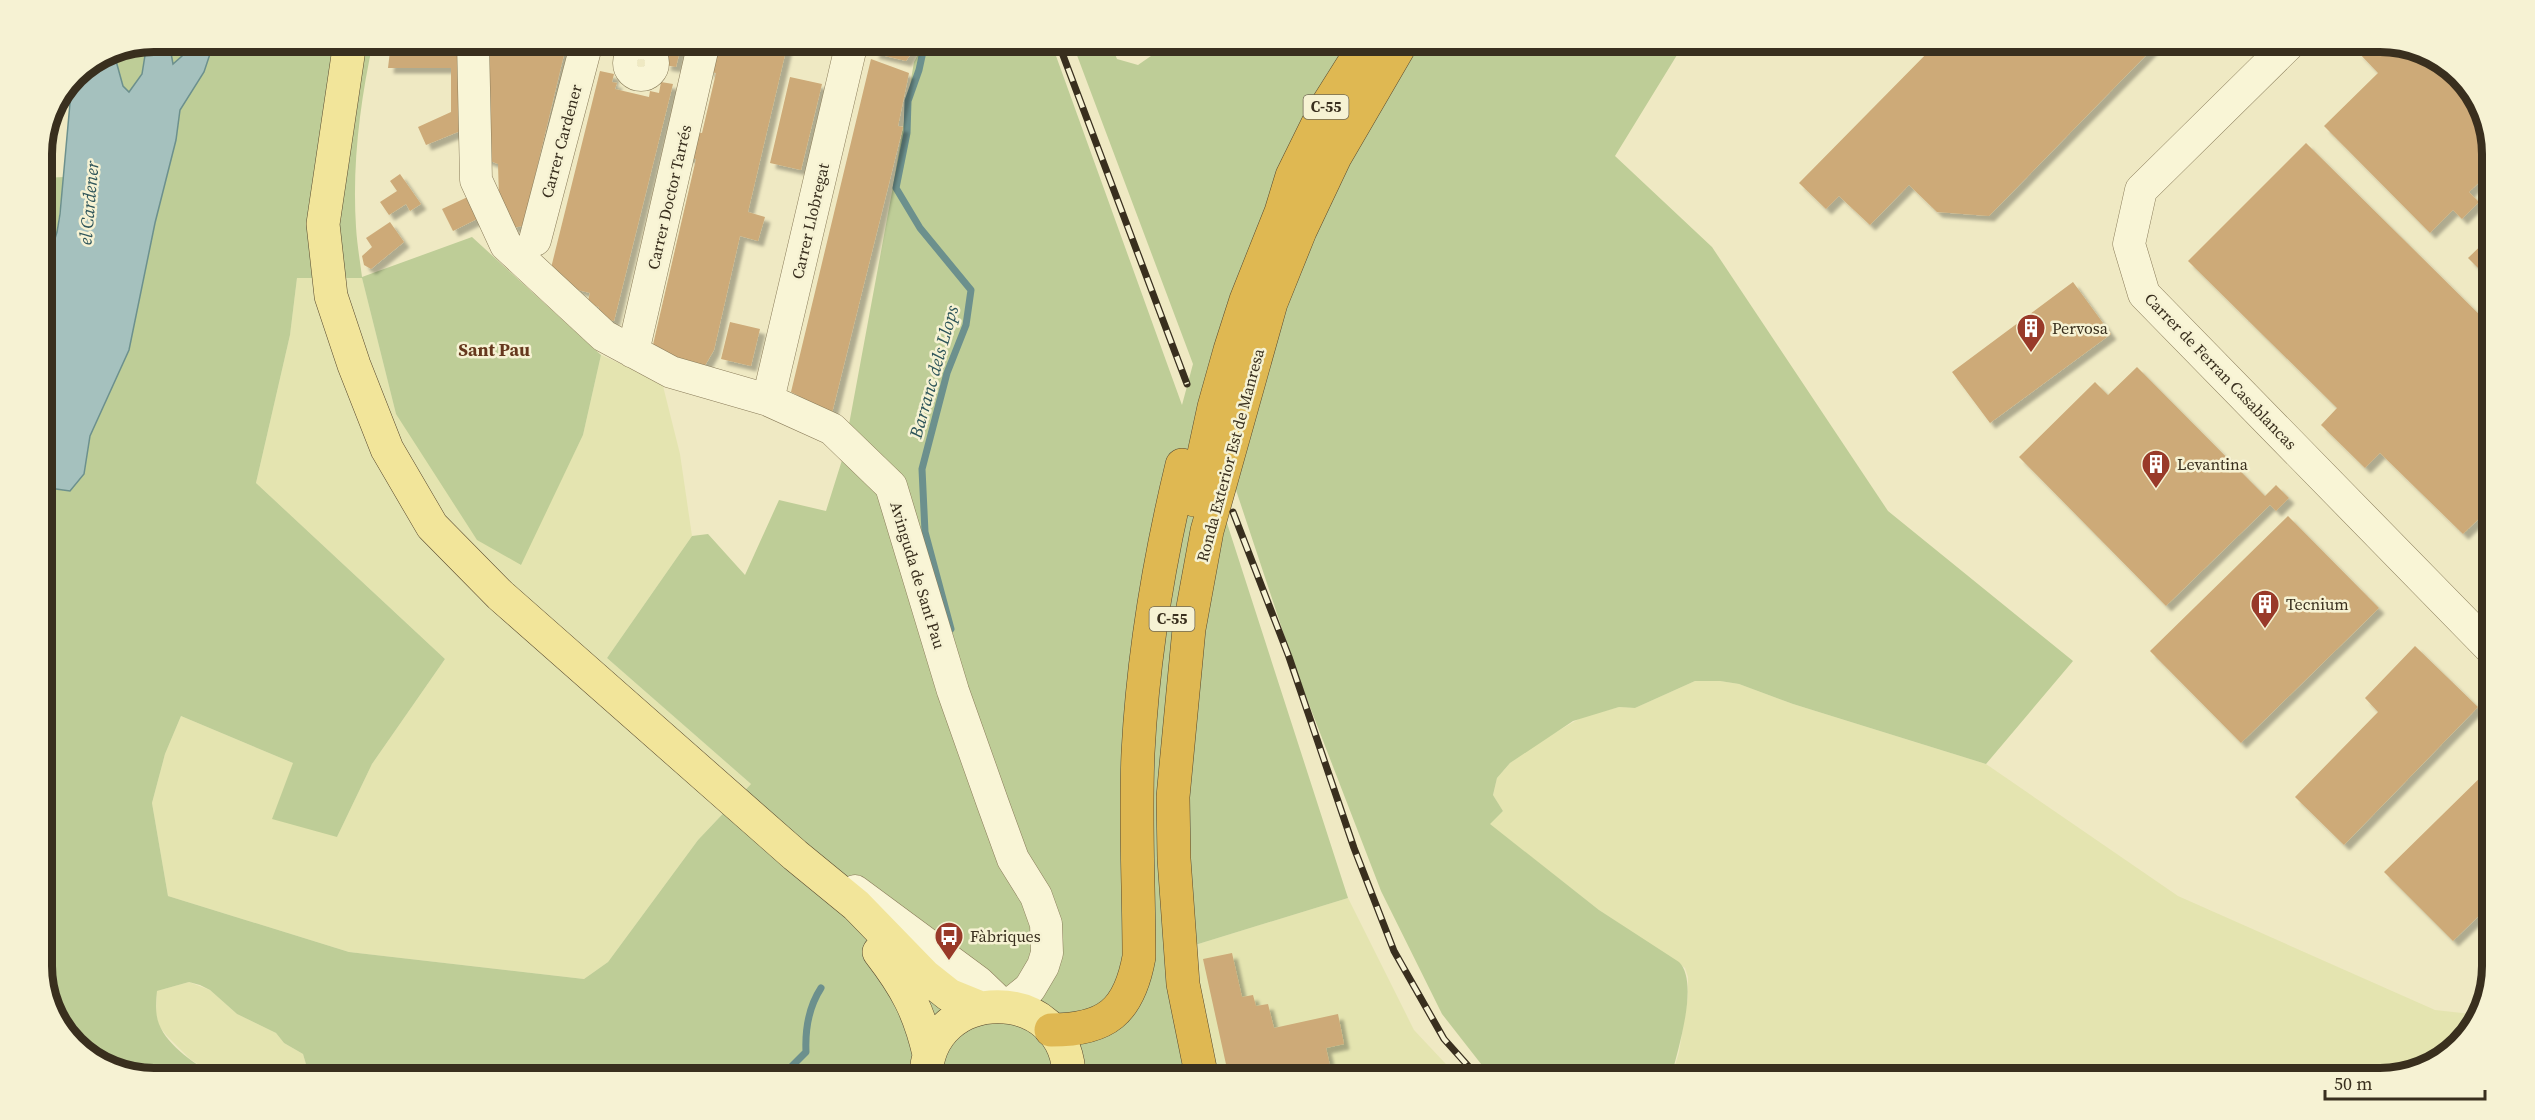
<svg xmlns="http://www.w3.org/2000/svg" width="2535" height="1120" font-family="'Source Serif 4',serif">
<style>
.farmland{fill:#e4e4b0}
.green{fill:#becd97}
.water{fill:#a5c1be;stroke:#6c908d;stroke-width:1.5}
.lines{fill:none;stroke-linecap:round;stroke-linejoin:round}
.stream{stroke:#6c908d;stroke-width:7}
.building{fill:#cdaa78;filter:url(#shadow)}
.minor-casing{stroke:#897b59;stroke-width:33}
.major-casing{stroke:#57482e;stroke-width:34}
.highway-casing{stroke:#57482e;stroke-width:34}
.minor{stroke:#f9f5d6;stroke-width:32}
.major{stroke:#f2e59a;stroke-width:33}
.highway{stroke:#dfb852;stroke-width:33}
.rail-casing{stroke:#392f1e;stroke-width:7}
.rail{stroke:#f6f2d3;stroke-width:4.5;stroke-dasharray:14;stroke-linecap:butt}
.labels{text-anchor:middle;stroke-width:5;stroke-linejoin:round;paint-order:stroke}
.shield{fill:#f6f2d3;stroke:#726a54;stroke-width:1.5}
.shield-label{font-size:15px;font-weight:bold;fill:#392f1e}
.street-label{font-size:16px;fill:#392f1e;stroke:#f6f2d3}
.poi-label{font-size:16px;fill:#392f1e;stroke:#f6f2d3;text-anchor:start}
.water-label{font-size:18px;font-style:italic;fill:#2d5459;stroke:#f6f2d3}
.neighbourhood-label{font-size:18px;font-weight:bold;fill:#66381d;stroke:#f6f2d3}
.rim{fill:none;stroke:#392f1e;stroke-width:8}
</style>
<defs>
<filter id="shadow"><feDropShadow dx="5.5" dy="5.5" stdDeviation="1.5" flood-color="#0004"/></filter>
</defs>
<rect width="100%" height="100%" fill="#efe9c3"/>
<path class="farmland" d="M297,278h65l34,136 124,151 63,-130 18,-80 61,27 18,72 12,82 -85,122 144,126 -53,56 -90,122 -24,17 -235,-27 -181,-56 -16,-93 13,-49 16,-38 112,47 44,74 35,-73 73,-105 -189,-176 34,-148z
M1695,681h25l19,3 54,20 193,60 192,132 257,114 45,5 -37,44 -62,19h-710l8,-26 9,-55v-20l-3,-9 -86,-58 -110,-86 14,-13 -10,-16 4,-17 13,-15 24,-18 48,-28 37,-10 16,1z
M1348,898l66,132 45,48h-242l-13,-49 -9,-84z
M189,982l21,8 27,24 39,19 8,10 19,11 7,24h-92l-28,-19 -23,-23 -8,-10 -3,-12 1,-23z"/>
<path class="green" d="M169,42h19l-6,14 -9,9z
M209,42h164c-13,60 -21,123 -17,185 1,17 4,34 6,50l110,-40 129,118 -18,80 -62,130 -44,-25 -81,-126 -34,-136h-65l-7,57 -34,148 189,176 -73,105 -35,73 -65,-18 21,-56 -112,-47 -16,38 -13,49 16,93 181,56 235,27 24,-17 90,-122 53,-56 -144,-126 85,-122 16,-2 37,41 34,-75 47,11 17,-54 49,-265 22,-130 11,-20h126l131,363 11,-41 -121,-322h38l7,17 21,6 33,-23h514l-70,114 97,91 176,264 185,150 -87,103 -193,-60 -54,-20 -19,-3h-25l-60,27 -16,-1 -46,14 -63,42 -13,15 -4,17 10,16 -13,13 109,86 80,52c21,21 -2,89 -8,116h-179l-50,-64 -61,-123 -86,-223 -61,-184 -9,33 123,381 -153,47 9,84 13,49h-907l-7,-24 -19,-11 -8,-10 -39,-19 -27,-24 -10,-5 -11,-3 -32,9c-1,11 -2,23 2,33 9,23 38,41 59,54h-64l-43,-9 -50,-40 -19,-55v-487l28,4 14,-17 6,-38 39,-86 26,-127 21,-83 4,-30 24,-38z
M147,43l-5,31 -13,18 -6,-6 -10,-36z
M64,177l-7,55 -15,49v-103z"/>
<path class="water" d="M154,42h15l4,22 9,-8 6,-14h21l1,12 -6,18 -24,38 -4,30 -21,83 -26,127 -39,86 -6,38 -14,17 -28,-4v-206l15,-49 3,-18 12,-133 3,-6 38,-25 10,36 6,6 13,-18 5,-31z"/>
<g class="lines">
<path class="stream" d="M928,42l-4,5 -5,23 -11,31 -1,32 -11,55 24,40 51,62 -5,35 -19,48 -25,96 3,63 26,97
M780,1078l26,-26c-1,-23 2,-44 15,-64"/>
</g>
<path class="building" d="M391,42h26l1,9 48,-2 4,78 -44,18 -8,-18 33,-15v-44h-63z
M482,42h85l-44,184 -11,2 -13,-29 -1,-35 -18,-7z
M609,42h18l-1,6 -11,-3 -1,4 -7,-2z
M652,42h30l-6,25 -11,-2 2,-11 -8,-2 2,-7z
M725,42h63l-40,170 17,5 -7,24 -18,-5 -26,114 -11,19 -51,-20 44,-190 -11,-2 6,-26 11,2 14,-60 -8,-1 5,-26 10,2z
M878,42h41l-13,19 -33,-8z
M1938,42h221l-170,174 -52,-4 -28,-27 -39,40 -31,-29 -13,13 -27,-26z
M2369,42h12l43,9 50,40 19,56v22l-24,23 10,10 -17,17 -9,-9 -23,23 -106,-107 54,-53 -20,-21z
M871,59l38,14 -11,53 5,1 -71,286 -41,-21z
M600,71l14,3 -2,8 5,1 -2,6 34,8 1,-6 9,2 2,-11 12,2 -59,237 -17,-4 2,-10 -12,-3 3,-11 -28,-7 2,-10 -14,-4z
M790,77l32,7 -21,86 -31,-7z
M2306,143l187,185v177l-30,29 -83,-81 -15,15 -44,-43 16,-17 -149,-147z
M400,174l21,30 -11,7 -4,-7 -17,11 -9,-13 17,-11 -7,-10z
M474,194l11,21 -32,16 -11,-22z
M390,222l14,20 -33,27 -7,-4 -2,-9 10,-9 -6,-9z
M2493,234v49l-25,-25z
M2073,282l38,52 -121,89 -38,-51z
M730,322l30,7 -9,37 -30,-7z
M2137,367l128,129 11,-11 13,13 -13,13 -6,-6 -104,101 -147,-149 76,-75 13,13z
M2288,516l91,92 -138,135 -91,-92z
M2415,646l63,61 -134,138 -49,-48 83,-85 -13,-14z
M2493,765v137l-40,39 -69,-69z
M1232,953l10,44 11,-2 3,11 12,-2 6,24 64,-14 6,30 -18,4 7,30h-104l-26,-119z"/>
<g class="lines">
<g class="minor-casing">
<path id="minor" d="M473,42l3,138 30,65 98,91 67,36 97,28 64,29 59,57 62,205 40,113 20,55 23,37 10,28 1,29 -4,13 -13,22 -22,18
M2291,42l-150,148 -12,54 15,50 349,357
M629 63a12 12 0 1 1 24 0a12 12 0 1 1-24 0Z
M535,240l52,-198
M633,352l71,-310
M768,400l84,-358
M855,891l123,91 25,24"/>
</g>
<g class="major-casing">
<path id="major" d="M350,42l-27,182 8,72 23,69 33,84 45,77 68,69 295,260 61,50 69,71 24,19 32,13
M879,952c27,35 40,59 50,102
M926,1078c1,-95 143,-95 143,0"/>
</g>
<g class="highway-casing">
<path id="highway" d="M1194,500l20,-93 16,-57 16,-50 35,-88 11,-36 34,-69 41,-65
M1051,1030c55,0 78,-18 88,-73 0,-68 -4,-136 -1,-204 5,-97 21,-193 44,-288
M1202,1078l-19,-94 -9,-125 -1,-62 16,-168 18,-98 64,-228 29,-72 35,-74 67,-115"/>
</g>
<use href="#minor" class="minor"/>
<use href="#major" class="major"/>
<use href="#highway" class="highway"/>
<g class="rail-casing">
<path id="rail" d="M1058,42l129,342
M1233,512l56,145 65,191 40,103 50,88 35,39"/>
</g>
<use href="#rail" class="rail"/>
</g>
<defs>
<g id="building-pin" transform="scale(1.5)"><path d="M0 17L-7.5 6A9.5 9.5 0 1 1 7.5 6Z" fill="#993a29" stroke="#f6f2d3"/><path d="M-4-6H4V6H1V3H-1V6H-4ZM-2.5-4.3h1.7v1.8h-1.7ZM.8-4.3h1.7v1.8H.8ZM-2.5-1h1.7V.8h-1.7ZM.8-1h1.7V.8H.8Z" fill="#fff"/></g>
<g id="bus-pin" transform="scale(1.5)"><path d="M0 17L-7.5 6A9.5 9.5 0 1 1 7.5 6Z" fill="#993a29" stroke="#f6f2d3"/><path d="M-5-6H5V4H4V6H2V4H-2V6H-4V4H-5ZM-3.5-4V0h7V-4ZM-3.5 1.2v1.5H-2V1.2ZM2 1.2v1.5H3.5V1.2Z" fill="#fff"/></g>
</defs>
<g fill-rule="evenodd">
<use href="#building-pin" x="2031" y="328"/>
<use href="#building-pin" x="2156" y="464"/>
<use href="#building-pin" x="2265" y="604"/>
<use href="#bus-pin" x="949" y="936"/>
</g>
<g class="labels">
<g class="shield">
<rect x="1303.5" y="95" width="45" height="24" rx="4.5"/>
<rect x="1149.5" y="607" width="45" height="24" rx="4.5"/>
</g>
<g class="shield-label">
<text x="1326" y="112">C-55</text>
<text x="1172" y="624">C-55</text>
</g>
<g class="street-label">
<text transform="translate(561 141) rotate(-75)" y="6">Carrer Cardener</text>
<text transform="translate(669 197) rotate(-77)" y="6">Carrer Doctor Tarrés</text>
<text transform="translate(810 221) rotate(-77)" y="6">Carrer Llobregat</text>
<text transform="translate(2221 371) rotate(46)" y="6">Carrer de Ferran Casablancas</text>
<text transform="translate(1230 455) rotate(-75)" y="6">Ronda Exterior Est de Manresa</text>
<text transform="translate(918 575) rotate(73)" y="6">Avinguda de Sant Pau</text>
</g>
<g class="poi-label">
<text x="2052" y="334">Pervosa</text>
<text x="2177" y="470">Levantina</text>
<text x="2286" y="610">Tecnium</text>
<text x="970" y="942">Fàbriques</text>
</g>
<g class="water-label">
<text transform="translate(89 203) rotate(-85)" y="6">el Cardener</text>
<text transform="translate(934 372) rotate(-74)" y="6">Barranc dels Llops</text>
</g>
<g class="neighbourhood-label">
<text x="494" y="356">Sant Pau</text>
</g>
</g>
<path d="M0 0H2535V1120H0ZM154 52H2380A102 102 0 0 1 2482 154V966A102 102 0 0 1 2380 1068H154A102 102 0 0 1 52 966V154A102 102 0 0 1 154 52Z" fill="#f6f2d3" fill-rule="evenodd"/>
<path class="rim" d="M154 52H2380A102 102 0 0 1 2482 154V966A102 102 0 0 1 2380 1068H154A102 102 0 0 1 52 966V154A102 102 0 0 1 154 52Z"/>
<path d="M2325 1090v9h160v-9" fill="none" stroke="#392f1e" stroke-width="3"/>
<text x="2334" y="1090" font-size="18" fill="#392f1e" stroke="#f6f2d3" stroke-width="4.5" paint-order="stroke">50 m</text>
</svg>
